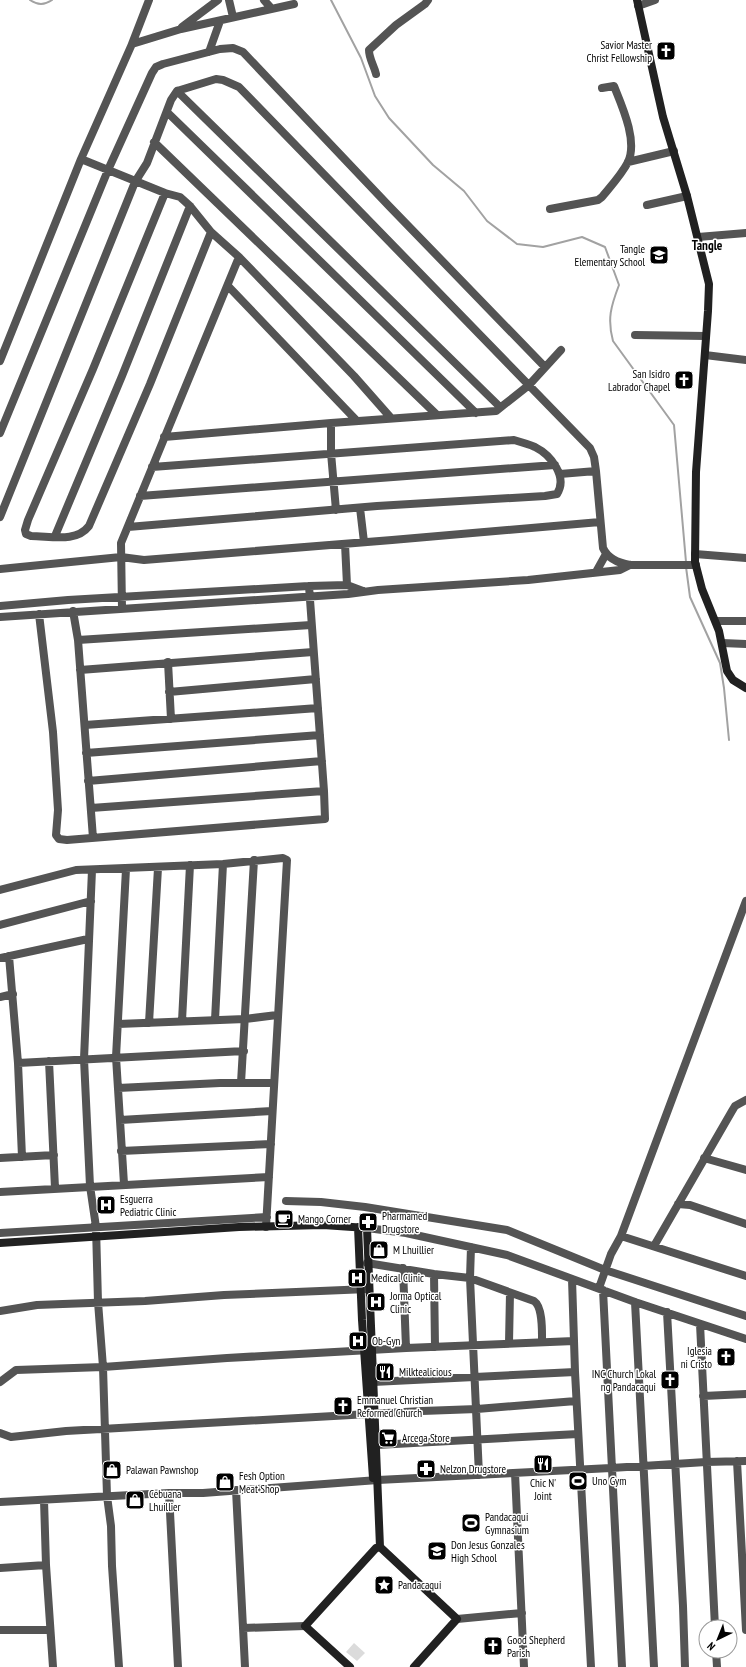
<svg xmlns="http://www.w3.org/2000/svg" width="746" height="1667" font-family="'PT Sans Narrow',sans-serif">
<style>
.green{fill:#dbdbdb}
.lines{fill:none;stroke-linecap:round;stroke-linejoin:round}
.stream{stroke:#a2a2a2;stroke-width:2}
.street{stroke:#545454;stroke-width:8}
.secondary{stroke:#212121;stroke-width:8}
.labels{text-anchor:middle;stroke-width:3;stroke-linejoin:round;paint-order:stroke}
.poi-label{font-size:11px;fill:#000;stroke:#fff;text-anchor:start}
.quarter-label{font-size:13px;font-weight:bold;fill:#000;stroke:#fff}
</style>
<rect width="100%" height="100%" fill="#fff"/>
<path class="green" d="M354,1643l11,10 -8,8 -11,-9z"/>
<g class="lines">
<path class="stream" d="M30,0c7,5 15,5 22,0
M331,0l30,58 14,38 14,22 44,47 31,26 23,30 30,23 26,3 39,-10 23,10 14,38c-8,21 -12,34 -6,56l61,84 12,137
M686,567l4,30 30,66 4,25 5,52"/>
<path class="street" d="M229,0l4,17
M264,0l7,8
M638,6l17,-6
M182,27l36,-27
M132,44l49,-15 113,-25
M209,52l11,-31
M376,74c-2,-9 -7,-15 -7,-24l27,-25 29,-21 3,-4
M177,91l323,316
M167,112l309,301
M154,142l283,273
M81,159l84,34 15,4 10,9 21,26 28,25 115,119 37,42
M628,162l46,-11
M165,193l-72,176 -65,151 -3,10 1,4 5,2c20,0 45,7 58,-10l61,-142 61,-152
M647,205l40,-9
M550,209l48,-9 4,-3c9,-11 20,-23 26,-35 10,-21 -6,-56 -14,-76l-12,2
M698,237l48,-4
M228,286l129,135
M635,335l71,1
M705,355l41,5
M0,361l81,-202 51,-115 17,-44
M331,423v30l5,57
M0,433l108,-263 44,-97 4,-6 7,-3 57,-15 13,-1 10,4 146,154 156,161
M164,437l167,-14 165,-12 33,-26 32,-35
M560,474l36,-3
M140,496l415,-31
M360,508l4,34
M0,517l135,-335 12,-19 24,-63 6,-9 39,-12 7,1 16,7 351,361 4,9 2,14 7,77c5,11 15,15 27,17h66
M128,527l249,-21 168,-10 12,-2c11,-17 -6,-39 -22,-47 -7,-3 -14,-5 -21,-7l-362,27
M55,536l67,-160 68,-170
M345,544l2,41
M695,554l51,4
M0,569l121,-12 23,3 248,-20 208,-18
M596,572l10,-18
M0,606l68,-6 241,-14 38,-1 16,6
M122,609l-1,-66 118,-286
M73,611l5,29 15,198
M39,614l14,118 5,78 -2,25 3,4 8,1 258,-21 -1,-28 -15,-205
M0,617l348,-23 30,-4 150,-10 92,-10 10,-5
M716,621h30
M78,640l233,-15
M722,643l24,1
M168,662l3,57
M80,670l233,-18
M169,692l147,-13
M85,725l233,-17
M86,753l234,-18
M88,781l234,-20
M91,808l233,-17
M92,870l-8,189 6,127 6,41 2,75 5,65 4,129 4,30 1,40 7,101
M0,890l76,-20 147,-6 60,-6 4,2 -21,367
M0,925l91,-24
M9,956l9,107 4,94
M0,958l88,-19
M0,997l13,-3
M215,1020l8,-156
M182,1021l8,-156
M149,1023l9,-155
M118,1024l127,-5 32,-4
M49,1061l6,127
M18,1063l226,-12
M241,1083l13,-223
M118,1088l102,-5h53
M120,1120l152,-9
M121,1151l150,-7
M0,1158l54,-3
M704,1158l42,12
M124,1184l-8,-127 10,-188
M0,1192l269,-15
M286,1201l35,1 44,5 142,23 98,40 141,46
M678,1204l12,1 56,19
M367,1228l39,5 101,22 128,47 111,37
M0,1233l267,-16
M621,1236l125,40
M654,1246l78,-135 3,-5 11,-6
M471,1247l-1,31 9,197
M367,1263l67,11 36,4 64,23c9,6 8,31 8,41
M403,1268l3,80
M434,1274l1,73
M572,1279l3,93 16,295
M599,1288l12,-34 10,-18 125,-335
M603,1290l19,377
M635,1302l19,365
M0,1311l37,-6 26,-1 82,-3 79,-6 144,-6
M667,1312l16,294 2,61
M700,1324l15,303
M509,1343l1,-50
M0,1382l16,-12 87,-3 124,-9 179,-10 168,-7
M373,1382l202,-10
M703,1396l43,-2
M0,1433l11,4 55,-6 356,-20 55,-2 99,-8
M377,1445l201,-11
M737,1461l9,169
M515,1473l9,194
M236,1490l9,177
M169,1493l9,174
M44,1500l2,65 7,102
M0,1502l169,-9h34l175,-13 233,-12 95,-6 40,-1
M0,1568l46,-3
M457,1619l65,-6
M243,1628l62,-2
M0,1630h50
M716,1651l1,16"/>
<path class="secondary" d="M637,0l26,117 24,79 22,88 -1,27 -12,161 -1,90 7,27 17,42 8,40 6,9 13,8
M358,1227l4,93 11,158
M0,1243l239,-16 84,-2 44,3 13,319
M350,1667l-45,-41 71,-78 4,-1 77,72 -43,48"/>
</g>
<defs>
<g id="church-square" transform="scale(1)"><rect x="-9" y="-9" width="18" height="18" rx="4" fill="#000" stroke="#fff"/><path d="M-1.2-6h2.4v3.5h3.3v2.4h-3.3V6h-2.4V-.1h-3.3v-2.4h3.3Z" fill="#fff"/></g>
<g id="school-square" transform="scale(1)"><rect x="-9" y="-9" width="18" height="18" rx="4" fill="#000" stroke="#fff"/><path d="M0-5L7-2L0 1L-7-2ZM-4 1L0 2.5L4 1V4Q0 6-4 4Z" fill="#fff"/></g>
<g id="hospital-square" transform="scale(1)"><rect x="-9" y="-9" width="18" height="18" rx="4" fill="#000" stroke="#fff"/><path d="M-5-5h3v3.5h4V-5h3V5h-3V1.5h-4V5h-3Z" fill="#fff"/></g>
<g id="cafe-square" transform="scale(1)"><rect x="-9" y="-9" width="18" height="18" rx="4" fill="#000" stroke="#fff"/><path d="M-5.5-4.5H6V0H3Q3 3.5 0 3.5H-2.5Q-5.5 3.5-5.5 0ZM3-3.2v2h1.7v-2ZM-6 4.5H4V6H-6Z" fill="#fff"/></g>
<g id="pharmacy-square" transform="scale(1)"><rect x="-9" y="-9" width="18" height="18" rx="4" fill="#000" stroke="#fff"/><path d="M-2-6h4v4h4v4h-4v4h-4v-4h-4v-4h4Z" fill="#fff"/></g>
<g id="shop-square" transform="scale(1)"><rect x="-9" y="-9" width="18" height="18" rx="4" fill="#000" stroke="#fff"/><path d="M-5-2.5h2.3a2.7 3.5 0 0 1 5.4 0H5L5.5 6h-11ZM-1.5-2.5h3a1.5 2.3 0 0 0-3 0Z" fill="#fff"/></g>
<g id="restaurant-square" transform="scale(1)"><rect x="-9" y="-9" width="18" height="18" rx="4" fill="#000" stroke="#fff"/><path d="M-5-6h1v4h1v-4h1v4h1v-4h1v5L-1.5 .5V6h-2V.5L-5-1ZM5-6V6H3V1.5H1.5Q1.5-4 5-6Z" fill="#fff"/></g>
<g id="supermarket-square" transform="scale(1)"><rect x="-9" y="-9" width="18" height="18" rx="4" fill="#000" stroke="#fff"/><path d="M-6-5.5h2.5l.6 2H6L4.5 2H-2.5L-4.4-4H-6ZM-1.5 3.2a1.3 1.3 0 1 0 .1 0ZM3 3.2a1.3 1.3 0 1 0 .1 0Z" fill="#fff"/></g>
<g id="stadium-square" transform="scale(1)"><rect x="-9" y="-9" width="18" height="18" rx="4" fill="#000" stroke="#fff"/><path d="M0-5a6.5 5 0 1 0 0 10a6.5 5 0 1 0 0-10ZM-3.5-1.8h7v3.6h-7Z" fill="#fff"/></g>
<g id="sight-square" transform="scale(1)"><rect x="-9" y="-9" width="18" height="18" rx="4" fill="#000" stroke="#fff"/><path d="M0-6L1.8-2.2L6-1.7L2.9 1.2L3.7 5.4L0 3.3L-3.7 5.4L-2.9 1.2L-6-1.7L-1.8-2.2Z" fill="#fff"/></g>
</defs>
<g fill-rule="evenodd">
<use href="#church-square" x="666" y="51"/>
<use href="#school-square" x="659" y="255"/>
<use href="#church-square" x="684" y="380"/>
<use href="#hospital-square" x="106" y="1205"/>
<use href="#cafe-square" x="284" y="1219"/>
<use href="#pharmacy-square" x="368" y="1222"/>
<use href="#shop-square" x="379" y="1250"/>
<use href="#hospital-square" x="357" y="1278"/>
<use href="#hospital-square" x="376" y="1302"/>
<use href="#hospital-square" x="358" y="1341"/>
<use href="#church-square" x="726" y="1357"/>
<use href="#restaurant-square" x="385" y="1372"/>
<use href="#church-square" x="670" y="1380"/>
<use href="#church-square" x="343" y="1406"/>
<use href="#supermarket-square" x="388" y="1438"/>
<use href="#restaurant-square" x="543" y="1464"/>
<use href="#pharmacy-square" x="426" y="1469"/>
<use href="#shop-square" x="112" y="1470"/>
<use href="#stadium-square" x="578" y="1481"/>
<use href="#shop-square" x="225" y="1482"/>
<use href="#shop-square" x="135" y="1500"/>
<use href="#stadium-square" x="471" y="1523"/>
<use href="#school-square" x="437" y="1551"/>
<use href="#sight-square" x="384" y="1585"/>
<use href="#church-square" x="493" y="1646"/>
</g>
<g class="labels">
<g class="poi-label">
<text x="652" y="49" text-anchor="end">Savior Master<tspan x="652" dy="13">Christ Fellowship</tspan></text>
<text x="645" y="253" text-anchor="end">Tangle<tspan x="645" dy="13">Elementary School</tspan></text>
<text x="670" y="378" text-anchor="end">San Isidro<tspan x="670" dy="13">Labrador Chapel</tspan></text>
<text x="120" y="1203">Esguerra<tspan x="120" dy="13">Pediatric Clinic</tspan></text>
<text x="382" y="1220">Pharmamed<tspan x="382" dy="13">Drugstore</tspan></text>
<text x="298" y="1223">Mango Corner</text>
<text x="393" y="1254">M Lhuillier</text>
<text x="371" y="1282">Medical Clinic</text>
<text x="390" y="1300">Jorma Optical<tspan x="390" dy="13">Clinic</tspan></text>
<text x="372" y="1345">Ob-Gyn</text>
<text x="712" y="1355" text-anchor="end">Iglesia<tspan x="712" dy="13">ni Cristo</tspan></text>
<text x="399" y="1376">Milktealicious</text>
<text x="656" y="1378" text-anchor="end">INC Church Lokal<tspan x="656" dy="13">ng Pandacaqui</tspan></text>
<text x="357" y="1404">Emmanuel Christian<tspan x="357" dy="13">Reformed Church</tspan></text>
<text x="402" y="1442">Arcega Store</text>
<text x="440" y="1473">Nelzon Drugstore</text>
<text x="126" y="1474">Palawan Pawnshop</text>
<text x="239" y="1480">Fesh Option<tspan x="239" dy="13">Meat Shop</tspan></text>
<text x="592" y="1485">Uno Gym</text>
<text x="543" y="1487" text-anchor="middle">Chic N'<tspan x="543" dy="13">Joint</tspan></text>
<text x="149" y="1498">Cebuana<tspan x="149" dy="13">Lhuillier</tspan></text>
<text x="485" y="1521">Pandacaqui<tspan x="485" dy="13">Gymnasium</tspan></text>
<text x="451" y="1549">Don Jesus Gonzales<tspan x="451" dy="13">High School</tspan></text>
<text x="398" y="1589">Pandacaqui</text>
<text x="507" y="1644">Good Shepherd<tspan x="507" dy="13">Parish</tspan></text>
</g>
<g class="quarter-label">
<text x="707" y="250">Tangle</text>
</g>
</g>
<g transform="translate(718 1639) rotate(223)"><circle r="19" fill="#ffffff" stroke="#999999"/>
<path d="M0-3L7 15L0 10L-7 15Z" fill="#000000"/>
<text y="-6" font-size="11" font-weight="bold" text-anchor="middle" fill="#000000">N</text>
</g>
</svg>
